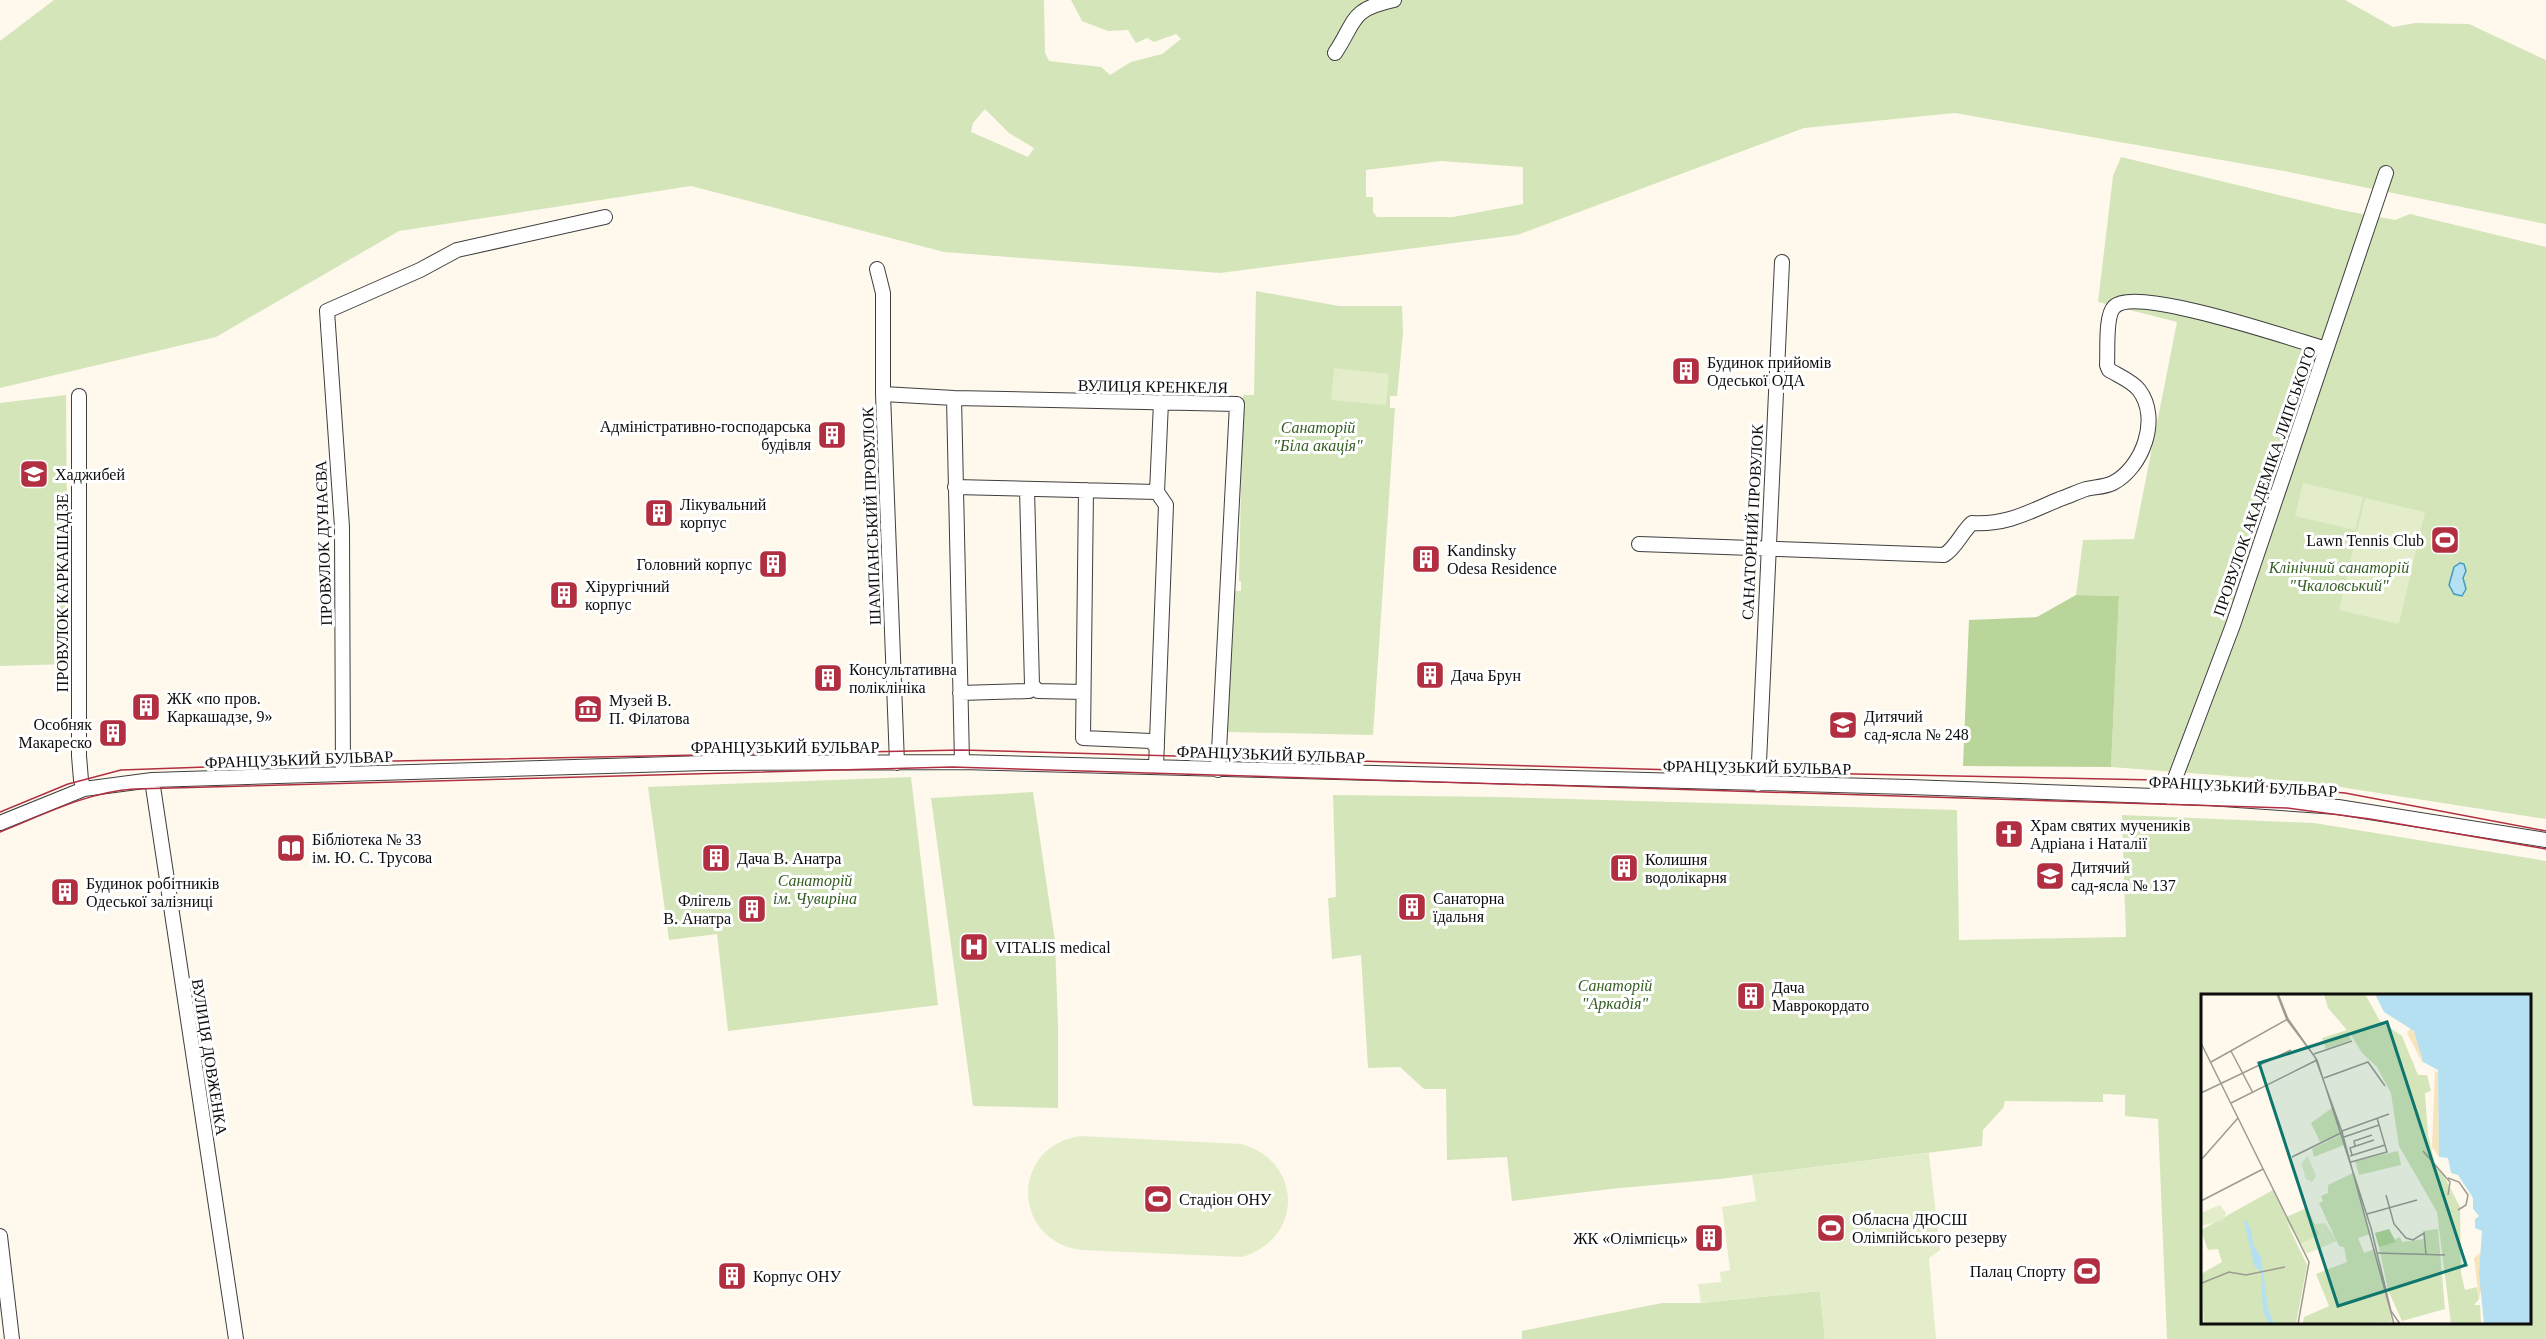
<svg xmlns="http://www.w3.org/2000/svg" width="2546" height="1339" font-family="'Times New Roman',serif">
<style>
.green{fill:#d4e5b9;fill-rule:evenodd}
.forest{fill:#b9d599}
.pitch{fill:#e4edca}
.water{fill:#b5e0f1;stroke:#419bc3;stroke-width:1.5}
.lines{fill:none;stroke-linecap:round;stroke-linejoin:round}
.minor-casing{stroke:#3f3f3f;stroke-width:16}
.minor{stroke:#fff;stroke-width:14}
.tram{stroke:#b12f41;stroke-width:1.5}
.labels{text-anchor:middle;stroke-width:6;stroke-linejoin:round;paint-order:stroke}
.poi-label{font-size:16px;fill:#0c0c0c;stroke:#fff;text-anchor:start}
.street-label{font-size:16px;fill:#0c0c0c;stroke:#fff}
.park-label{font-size:16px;font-style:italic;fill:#345e22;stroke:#fff}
.inset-river{fill:none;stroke:#b5e0f1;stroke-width:3}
.inset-road{fill:none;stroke:#9d9a92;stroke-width:1.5}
.view{fill:#0f766e;fill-opacity:0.15;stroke:#0f766e;stroke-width:3}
.inset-edge{fill:none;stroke:#0c0c0c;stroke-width:3}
</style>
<rect width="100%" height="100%" fill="#fef9ec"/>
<path class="green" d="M54,0h990l1,53 4,8 52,6 9,8 21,-13 31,-8 19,-15 -5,-5 -22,8 -7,-4 -11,5 -8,-13 -20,1 -26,-10 -11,-21h1274l48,27 22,-4 54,1 77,36v164l-257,-52 -334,-59 -151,15 -287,107 -297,38 -276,-21 -253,-66 -292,45 -183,106 -216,51v-347zM985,109l24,24 25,15 -6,9 -57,-25 2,-9zM1441,161l82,6v37l-70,13h-76l-4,-5v-15h-7v-27z
M2121,157l220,53 54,10 15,-6 136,33v572l-238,-37 -197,-15 8,-171 -43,-1 7,-55 51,-1 43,-217 -79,-20 15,-126z
M1256,291l83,15h63l1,27 -6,63h-7v12h5l-22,327 -145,-3 3,-141h10v-10h-2l4,-186h11z
M66,395l2,269 -68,2v-263z
M911,777l27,228 -210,26 -11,-97 -48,6 -21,-153z
M1033,792l22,149 3,84v83l-85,-2 -42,-308z
M1333,795l166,2 458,13 2,130 167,-3 -4,-122 192,8 232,38v478h-379l-9,-220 -33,-3v-21l-22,-1v8l-98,-1 -2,7 -20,22 -1,16 -262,33 -110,10 -98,12 -5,-44 -60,3 -1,-71h-22l-24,-22 -32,1 -7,-113 -29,4 -4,-61 8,-1zM2202,996h328v326h-328z
M1820,1291l5,48h-303v-8l140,-28h39z"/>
<path class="forest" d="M2076,595l43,1 -8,171 -148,-1 6,-146 68,-3z"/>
<path class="pitch" d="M1334,368l55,6 -3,31 -55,-5z
M2303,483l60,14 -8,33 -60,-14z
M2365,498l60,14 -26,112 -60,-14z
M1080,1136l161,8c62,17 63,95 1,113l-160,-7c-71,-9 -72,-103 -2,-114z
M1929,1153l11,97 -11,8 7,81h-111l-5,-48 -119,12 -3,-19 23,-2 -1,-10 10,-2 -8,-63 34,-6 -4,-26z"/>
<path class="water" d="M2460,563l4,1 2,7 -3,7 3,11 -4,7 -8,-2 -5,-9 5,-18z"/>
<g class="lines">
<g class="minor-casing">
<path id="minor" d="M1335,53c22,-33 14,-43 59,-53
M877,269l6,24v101l14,369
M883,394l71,4 283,6 -19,366
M79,396v360l2,24 3,9
M954,398l8,364
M955,487l202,5
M1027,489l5,196 6,6 45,1
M1086,490l-3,248 68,3 6,7
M1639,544l305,11c12,-7 17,-22 28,-32 35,2 57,-11 88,-24 9,-3 17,-7 26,-10 9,-2 19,-2 27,-6 29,-15 48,-64 26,-93 -7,-9 -20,-14 -30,-20l-2,-5c1,-13 -2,-49 7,-58 22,-22 181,33 212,42
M960,693l69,-2 4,-3
M1156,767l10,-262 -9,-13 4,-90
M343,774l-1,-247 -15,-216 93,-41 37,-20 148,-33
M152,780l84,559
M1758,784l24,-522
M2168,797l65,-172 153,-452
M0,823l84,-34 68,-9 553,-17 257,-1 947,25 299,11 130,9 208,33
M0,1236l12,103"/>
</g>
<use href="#minor" class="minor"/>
<path class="tram" d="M0,812l68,-28 53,-14 223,-8 618,-12 787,22 457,9 139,12 201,38
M0,832c43,-17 87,-40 134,-43l818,-22 1335,41 83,11 176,30"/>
</g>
<defs>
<g id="building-square" transform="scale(1.5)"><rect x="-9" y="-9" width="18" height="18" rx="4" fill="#b12f41" stroke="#fff"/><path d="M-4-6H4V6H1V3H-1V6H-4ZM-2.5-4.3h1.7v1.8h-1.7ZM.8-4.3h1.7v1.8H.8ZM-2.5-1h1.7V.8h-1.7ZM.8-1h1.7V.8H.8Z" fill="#fff"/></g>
<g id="school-square" transform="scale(1.5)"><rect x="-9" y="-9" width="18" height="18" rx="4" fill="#b12f41" stroke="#fff"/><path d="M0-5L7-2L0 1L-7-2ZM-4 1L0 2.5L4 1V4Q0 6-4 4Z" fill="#fff"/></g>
<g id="stadium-square" transform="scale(1.5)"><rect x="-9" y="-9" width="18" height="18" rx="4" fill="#b12f41" stroke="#fff"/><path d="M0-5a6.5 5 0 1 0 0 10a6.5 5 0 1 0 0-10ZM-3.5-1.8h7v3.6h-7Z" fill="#fff"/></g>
<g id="museum-square" transform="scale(1.5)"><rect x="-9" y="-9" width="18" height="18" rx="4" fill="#b12f41" stroke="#fff"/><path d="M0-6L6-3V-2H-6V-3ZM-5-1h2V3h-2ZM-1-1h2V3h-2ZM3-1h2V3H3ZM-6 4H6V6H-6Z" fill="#fff"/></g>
<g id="church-square" transform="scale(1.5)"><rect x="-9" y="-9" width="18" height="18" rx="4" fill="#b12f41" stroke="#fff"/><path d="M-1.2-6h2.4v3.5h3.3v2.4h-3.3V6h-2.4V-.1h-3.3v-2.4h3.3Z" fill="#fff"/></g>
<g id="library-square" transform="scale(1.5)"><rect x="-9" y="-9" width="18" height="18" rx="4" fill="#b12f41" stroke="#fff"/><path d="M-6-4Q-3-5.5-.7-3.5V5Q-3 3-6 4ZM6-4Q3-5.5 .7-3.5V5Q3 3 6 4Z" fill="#fff"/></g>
<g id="hospital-square" transform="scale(1.5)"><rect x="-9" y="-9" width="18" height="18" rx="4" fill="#b12f41" stroke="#fff"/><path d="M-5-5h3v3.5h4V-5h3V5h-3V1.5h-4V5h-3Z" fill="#fff"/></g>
</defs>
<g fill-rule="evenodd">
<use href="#building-square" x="1686" y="371"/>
<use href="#building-square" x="832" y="435"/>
<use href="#school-square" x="34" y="474"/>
<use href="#building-square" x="659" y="513"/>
<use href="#stadium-square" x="2445" y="540"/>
<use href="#building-square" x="1426" y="559"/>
<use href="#building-square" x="773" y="564"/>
<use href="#building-square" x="564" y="595"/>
<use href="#building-square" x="1430" y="675"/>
<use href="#building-square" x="828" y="678"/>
<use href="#building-square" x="146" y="707"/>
<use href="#museum-square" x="588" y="709"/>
<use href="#school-square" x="1843" y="725"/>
<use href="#building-square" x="113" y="733"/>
<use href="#church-square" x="2009" y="834"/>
<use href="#library-square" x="291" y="848"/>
<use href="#building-square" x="716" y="858"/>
<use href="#building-square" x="1624" y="868"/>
<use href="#school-square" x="2050" y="876"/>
<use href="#building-square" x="65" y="892"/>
<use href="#building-square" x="1412" y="907"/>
<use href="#building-square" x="752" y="909"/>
<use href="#hospital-square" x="974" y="947"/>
<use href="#building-square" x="1751" y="996"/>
<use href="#stadium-square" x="1158" y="1199"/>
<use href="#stadium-square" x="1831" y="1228"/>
<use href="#building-square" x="1709" y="1238"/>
<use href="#stadium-square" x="2087" y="1271"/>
<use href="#building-square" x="732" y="1276"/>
</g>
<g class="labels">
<g class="poi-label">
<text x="1707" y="368">Будинок прийомів<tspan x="1707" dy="18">Одеської ОДА</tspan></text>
<text x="811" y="432" text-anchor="end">Адміністративно-господарська<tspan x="811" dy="18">будівля</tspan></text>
<text x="55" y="480">Хаджибей</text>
<text x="680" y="510">Лікувальний<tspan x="680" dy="18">корпус</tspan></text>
<text x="2424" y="546" text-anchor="end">Lawn Tennis Club</text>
<text x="1447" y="556">Kandinsky<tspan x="1447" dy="18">Odesa Residence</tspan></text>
<text x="752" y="570" text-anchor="end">Головний корпус</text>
<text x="585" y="592">Хірургічний<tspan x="585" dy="18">корпус</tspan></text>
<text x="849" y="675">Консультативна<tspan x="849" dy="18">поліклініка</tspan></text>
<text x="1451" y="681">Дача Брун</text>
<text x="167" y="704">ЖК «по пров.<tspan x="167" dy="18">Каркашадзе, 9»</tspan></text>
<text x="609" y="706">Музей В.<tspan x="609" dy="18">П. Філатова</tspan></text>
<text x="1864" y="722">Дитячий<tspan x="1864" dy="18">сад-ясла № 248</tspan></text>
<text x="92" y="730" text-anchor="end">Особняк<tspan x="92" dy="18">Макареско</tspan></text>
<text x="2030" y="831">Храм святих мучеників<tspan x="2030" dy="18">Адріана і Наталії</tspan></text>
<text x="312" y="845">Бібліотека № 33<tspan x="312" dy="18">ім. Ю. С. Трусова</tspan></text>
<text x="737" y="864">Дача В. Анатра</text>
<text x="1645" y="865">Колишня<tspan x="1645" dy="18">водолікарня</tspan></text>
<text x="2071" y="873">Дитячий<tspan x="2071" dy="18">сад-ясла № 137</tspan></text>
<text x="86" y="889">Будинок робітників<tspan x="86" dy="18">Одеської залізниці</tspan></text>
<text x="1433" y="904">Санаторна<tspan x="1433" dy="18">їдальня</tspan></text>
<text x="731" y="906" text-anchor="end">Флігель<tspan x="731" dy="18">В. Анатра</tspan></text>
<text x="995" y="953">VITALIS medical</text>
<text x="1772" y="993">Дача<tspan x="1772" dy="18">Маврокордато</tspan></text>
<text x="1179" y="1205">Стадіон ОНУ</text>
<text x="1852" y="1225">Обласна ДЮСШ<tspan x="1852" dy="18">Олімпійського резерву</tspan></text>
<text x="1688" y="1244" text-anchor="end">ЖК «Олімпієць»</text>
<text x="2066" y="1277" text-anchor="end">Палац Спорту</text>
<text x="753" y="1282">Корпус ОНУ</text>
</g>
<g class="street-label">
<text transform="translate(1153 386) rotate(1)" y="6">ВУЛИЦЯ КРЕНКЕЛЯ</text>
<text transform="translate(2264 481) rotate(-71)" y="6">ПРОВУЛОК АКАДЕМІКА ЛИПСЬКОГО</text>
<text transform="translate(871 516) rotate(-92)" y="6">ШАМПАНСЬКИЙ ПРОВУЛОК</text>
<text transform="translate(1752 522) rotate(-87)" y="6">САНАТОРНИЙ ПРОВУЛОК</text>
<text transform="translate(323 543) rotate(-92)" y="6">ПРОВУЛОК ДУНАЄВА</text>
<text transform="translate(62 593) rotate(-90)" y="6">ПРОВУЛОК КАРКАШАДЗЕ</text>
<text x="785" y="753">ФРАНЦУЗЬКИЙ БУЛЬВАР</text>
<text transform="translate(1271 754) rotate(2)" y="6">ФРАНЦУЗЬКИЙ БУЛЬВАР</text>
<text transform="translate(299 759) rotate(-2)" y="6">ФРАНЦУЗЬКИЙ БУЛЬВАР</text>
<text transform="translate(1757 767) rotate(1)" y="6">ФРАНЦУЗЬКИЙ БУЛЬВАР</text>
<text transform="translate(2243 786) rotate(3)" y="6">ФРАНЦУЗЬКИЙ БУЛЬВАР</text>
<text transform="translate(210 1057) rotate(81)" y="6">ВУЛИЦЯ ДОВЖЕНКА</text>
</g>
<g class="park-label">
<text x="1318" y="433">Санаторій<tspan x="1318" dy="18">"Біла акація"</tspan></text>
<text x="2339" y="573">Клінічний санаторій<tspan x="2339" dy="18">"Чкаловський"</tspan></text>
<text x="815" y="886">Санаторій<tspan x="815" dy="18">ім. Чувиріна</tspan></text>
<text x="1615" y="991">Санаторій<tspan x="1615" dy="18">"Аркадія"</tspan></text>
</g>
</g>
<g transform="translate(2201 994)">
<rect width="330" height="330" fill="#fef9ec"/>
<path d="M123,0h41l15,27 22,15 16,39h9l4,16 -6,2 3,42 8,33 6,4 18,35 1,66 4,17 12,-3 2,12 -5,6h6l1,19h-30l-14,-112 -38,-66 -8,-53 -14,-26 -15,-14 -14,-23 3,10 -25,9 -4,-11 25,-8 -19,-22zM131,114l9,25 -21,9 -9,-19zM139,141l4,10 -30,12 -2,-8zM197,157l3,14 -42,10 -4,-14zM152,179l17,61 -12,4 6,15 11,-4 17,73 -89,2 1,-7 25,-11 -13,-32 31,-12 -3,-15 -5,-1 -20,-43 4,-2 -2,-5 7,-3v-8zM72,196l13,27 21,-9 13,27 -19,9 -15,-23 21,44 -11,59h-92l-3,-50 21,-12 -4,-13 -10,1 -7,-20zM237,235l7,80 -43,12 -14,-31 -9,-43 21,-10 2,5 22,-3 -1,-8z" fill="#d4e5b9"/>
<path d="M188,235l7,13 -17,5 -4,-14z" fill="#b9d599"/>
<path d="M210,34l6,9 6,27 -16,-31zM234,76l3,3 1,84 -7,-10zM280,258l-2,21 4,9 -4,17 -5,-41z" fill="#f6e4bc"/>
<path d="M107,162l8,20 -4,6 -6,-3 -5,-16zM19,211l6,8 -3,7 -22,6v-13zM124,229l12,18 -31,13 -5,-10 19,-9 -5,-11z" fill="#e4edca"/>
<path d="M174,0h156v330h-47l-5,-51 3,-42 -7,-3v-9l4,-3 -6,-7v-11l-15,-23 -7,-2 -3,-15 -9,-1 -1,-87 -15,-8 -9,-31 -30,-19zM43,227h3l4,10 3,15 7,11 7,51 6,16h-5l-6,-13 -2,-39 -7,-7z" fill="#b5e0f1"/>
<path class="inset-river" d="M290,0l35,263 2,67"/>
<path class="inset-road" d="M76,0l10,26 28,37 27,75 52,192M77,0l10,25 29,41 54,168 20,83 9,13M0,49l108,219 -11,62M30,57l22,42M113,60l38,-13M10,68l77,-43M123,84l44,-16 17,24M0,99l90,-43M30,109l86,-43M141,137l47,-17M143,143l35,-12M154,152l-1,-5 18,-6M222,157l27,31 -2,13M151,161l-2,-7 24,-8M149,162l35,-11M91,163l51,-25M0,166l37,-42M150,168l36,-10 -10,-34M247,184l11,4 9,13 -2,10 -8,5M185,201l8,29 12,14 7,2 11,-7 2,21M0,207l62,-32M166,220l50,-14M177,259l67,2M0,289l1,41M1,289l27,-11 17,3 39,-8"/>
<path class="view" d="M186,28l79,243 -128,41 -79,-243z"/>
<rect width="330" height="330" class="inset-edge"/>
</g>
</svg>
